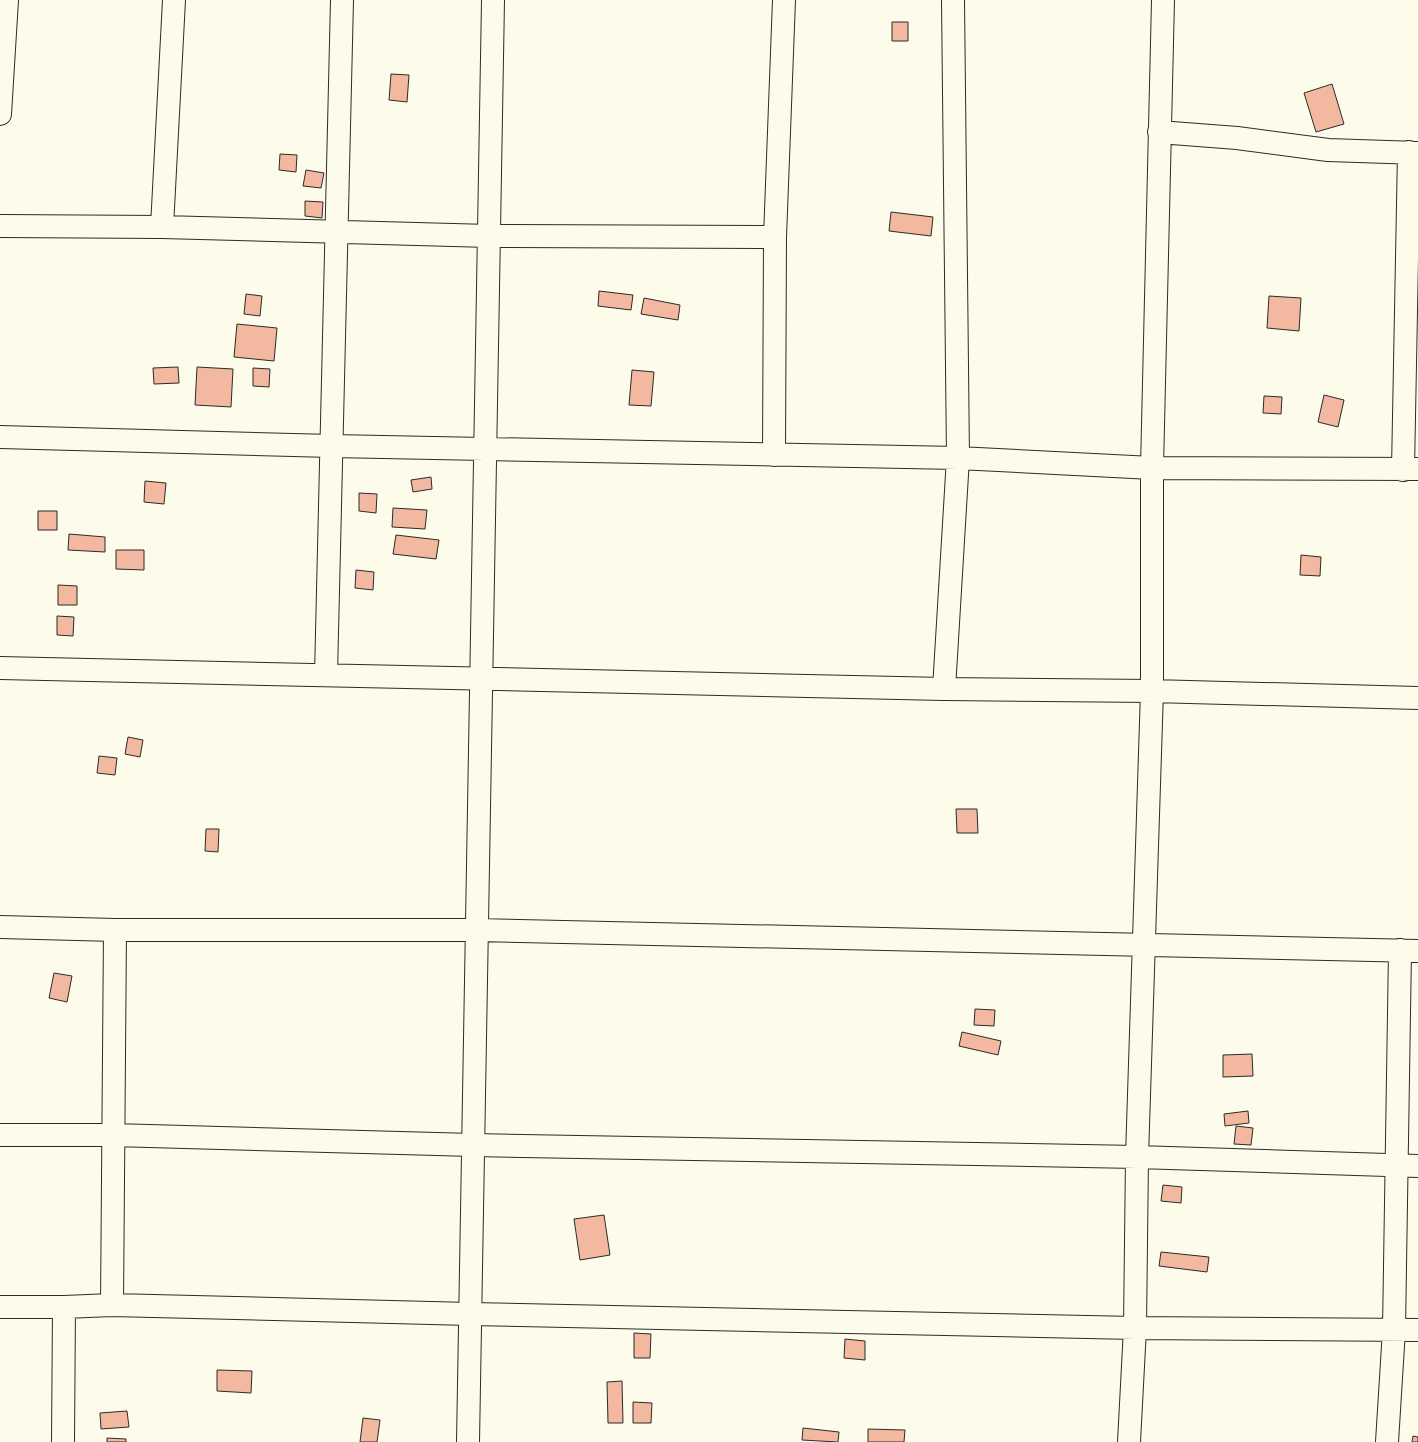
<svg xmlns="http://www.w3.org/2000/svg" width="1418" height="1442" font-family="'Libre Baskerville',serif">
<style>
.building{fill:#f2b8a0;stroke:#2b2b2b}
.lines{fill:none;stroke-linecap:round;stroke-linejoin:round}
.street-casing{stroke:#2b2b2b;stroke-width:24}
.street{stroke:#fdfbea;stroke-width:22}
</style>
<rect width="100%" height="100%" fill="#fdfbea"/>
<path class="building" d="M892,22h16v19h-16z
M391,74l18,1 -2,27 -18,-2z
M1332,84l12,40 -28,8 -12,-39z
M280,154l17,1 -1,17 -17,-2z
M306,170l18,3 -3,15 -18,-2z
M305,201l18,1 -1,16 -17,-2z
M891,212l42,5 -2,19 -42,-5z
M599,291l34,4 -2,15 -33,-4z
M246,294l16,2 -2,20 -16,-2z
M1269,296l32,2 -2,33 -32,-3z
M644,298l36,7 -2,15 -37,-6z
M237,324l40,4 -3,33 -40,-4z
M178,367l1,16 -25,1 -1,-16z
M197,367l36,2 -2,38 -36,-2z
M253,368l17,1 -1,18 -16,-1z
M632,370l22,2 -3,34 -22,-1z
M1324,395l20,5 -6,27 -20,-5z
M1264,396l18,1 -1,17 -18,-1z
M431,477l1,12 -19,3 -2,-12z
M145,481l21,2 -2,21 -20,-2z
M359,493l18,1 -1,19 -17,-2z
M393,508l34,2 -2,19 -33,-2z
M38,511h19v19h-19z
M69,534l36,3v15l-37,-2z
M396,535l43,5 -3,19 -43,-5z
M116,550h28v20l-28,-1z
M1301,555l20,2 -1,19 -20,-1z
M356,570l18,2 -1,18 -18,-2z
M58,585l19,1v19h-19z
M57,616l17,1 -1,19 -16,-1z
M128,737l15,3 -3,17 -15,-3z
M99,756l18,2 -2,17 -18,-2z
M956,809h21l1,24h-21z
M206,829h13l-1,23 -13,-1z
M54,973l18,3 -5,26 -18,-4z
M975,1009l20,1 -1,16 -20,-1z
M962,1032l39,9 -3,14 -39,-9z
M1252,1054l1,22 -30,1v-22z
M1248,1111l1,12 -24,3 -1,-12z
M1236,1126l17,2 -2,17 -17,-1z
M1163,1185l19,2 -1,16 -20,-2z
M604,1215l6,40 -30,5 -6,-41z
M1161,1252l48,5 -2,15 -48,-6z
M634,1333l17,1 -1,24h-16z
M845,1339l20,2v19l-21,-2z
M217,1370l35,1 -1,22 -34,-2z
M622,1381l1,42h-15l-1,-41z
M633,1402l19,1 -1,20h-18z
M127,1411l2,16 -28,2 -1,-16z
M363,1418l17,2 -3,22h-17z
M803,1428l36,4 -1,10 -36,-2z
M868,1429l37,1 -1,12h-36z
M1413,1436l5,1v5h-6z
M107,1438l19,1v3h-19z"/>
<g class="lines">
<g class="street-casing">
<path id="street" d="M0,114l7,-114
M1159,132l78,6 91,12 90,3
M0,226l162,1 327,9 286,1
M162,227l12,-227
M0,437l332,9 626,12 194,10 266,1
M774,455l1,-218 9,-237
M1403,470l6,-318
M0,668l944,21 208,2 266,7
M326,675l16,-675
M944,689l14,-231 -5,-458
M0,927l115,3h362l941,21
M0,1135h113l360,10 664,12 281,9
M112,1305l3,-375
M0,1307h64l48,-2 358,9 665,14 283,2
M63,1442l1,-135
M468,1442l25,-1442
M1129,1442l6,-114 2,-171 15,-466v-223l11,-468
M1387,1442l7,-112 6,-380"/>
</g>
<use href="#street" class="street"/>
</g>
</svg>
